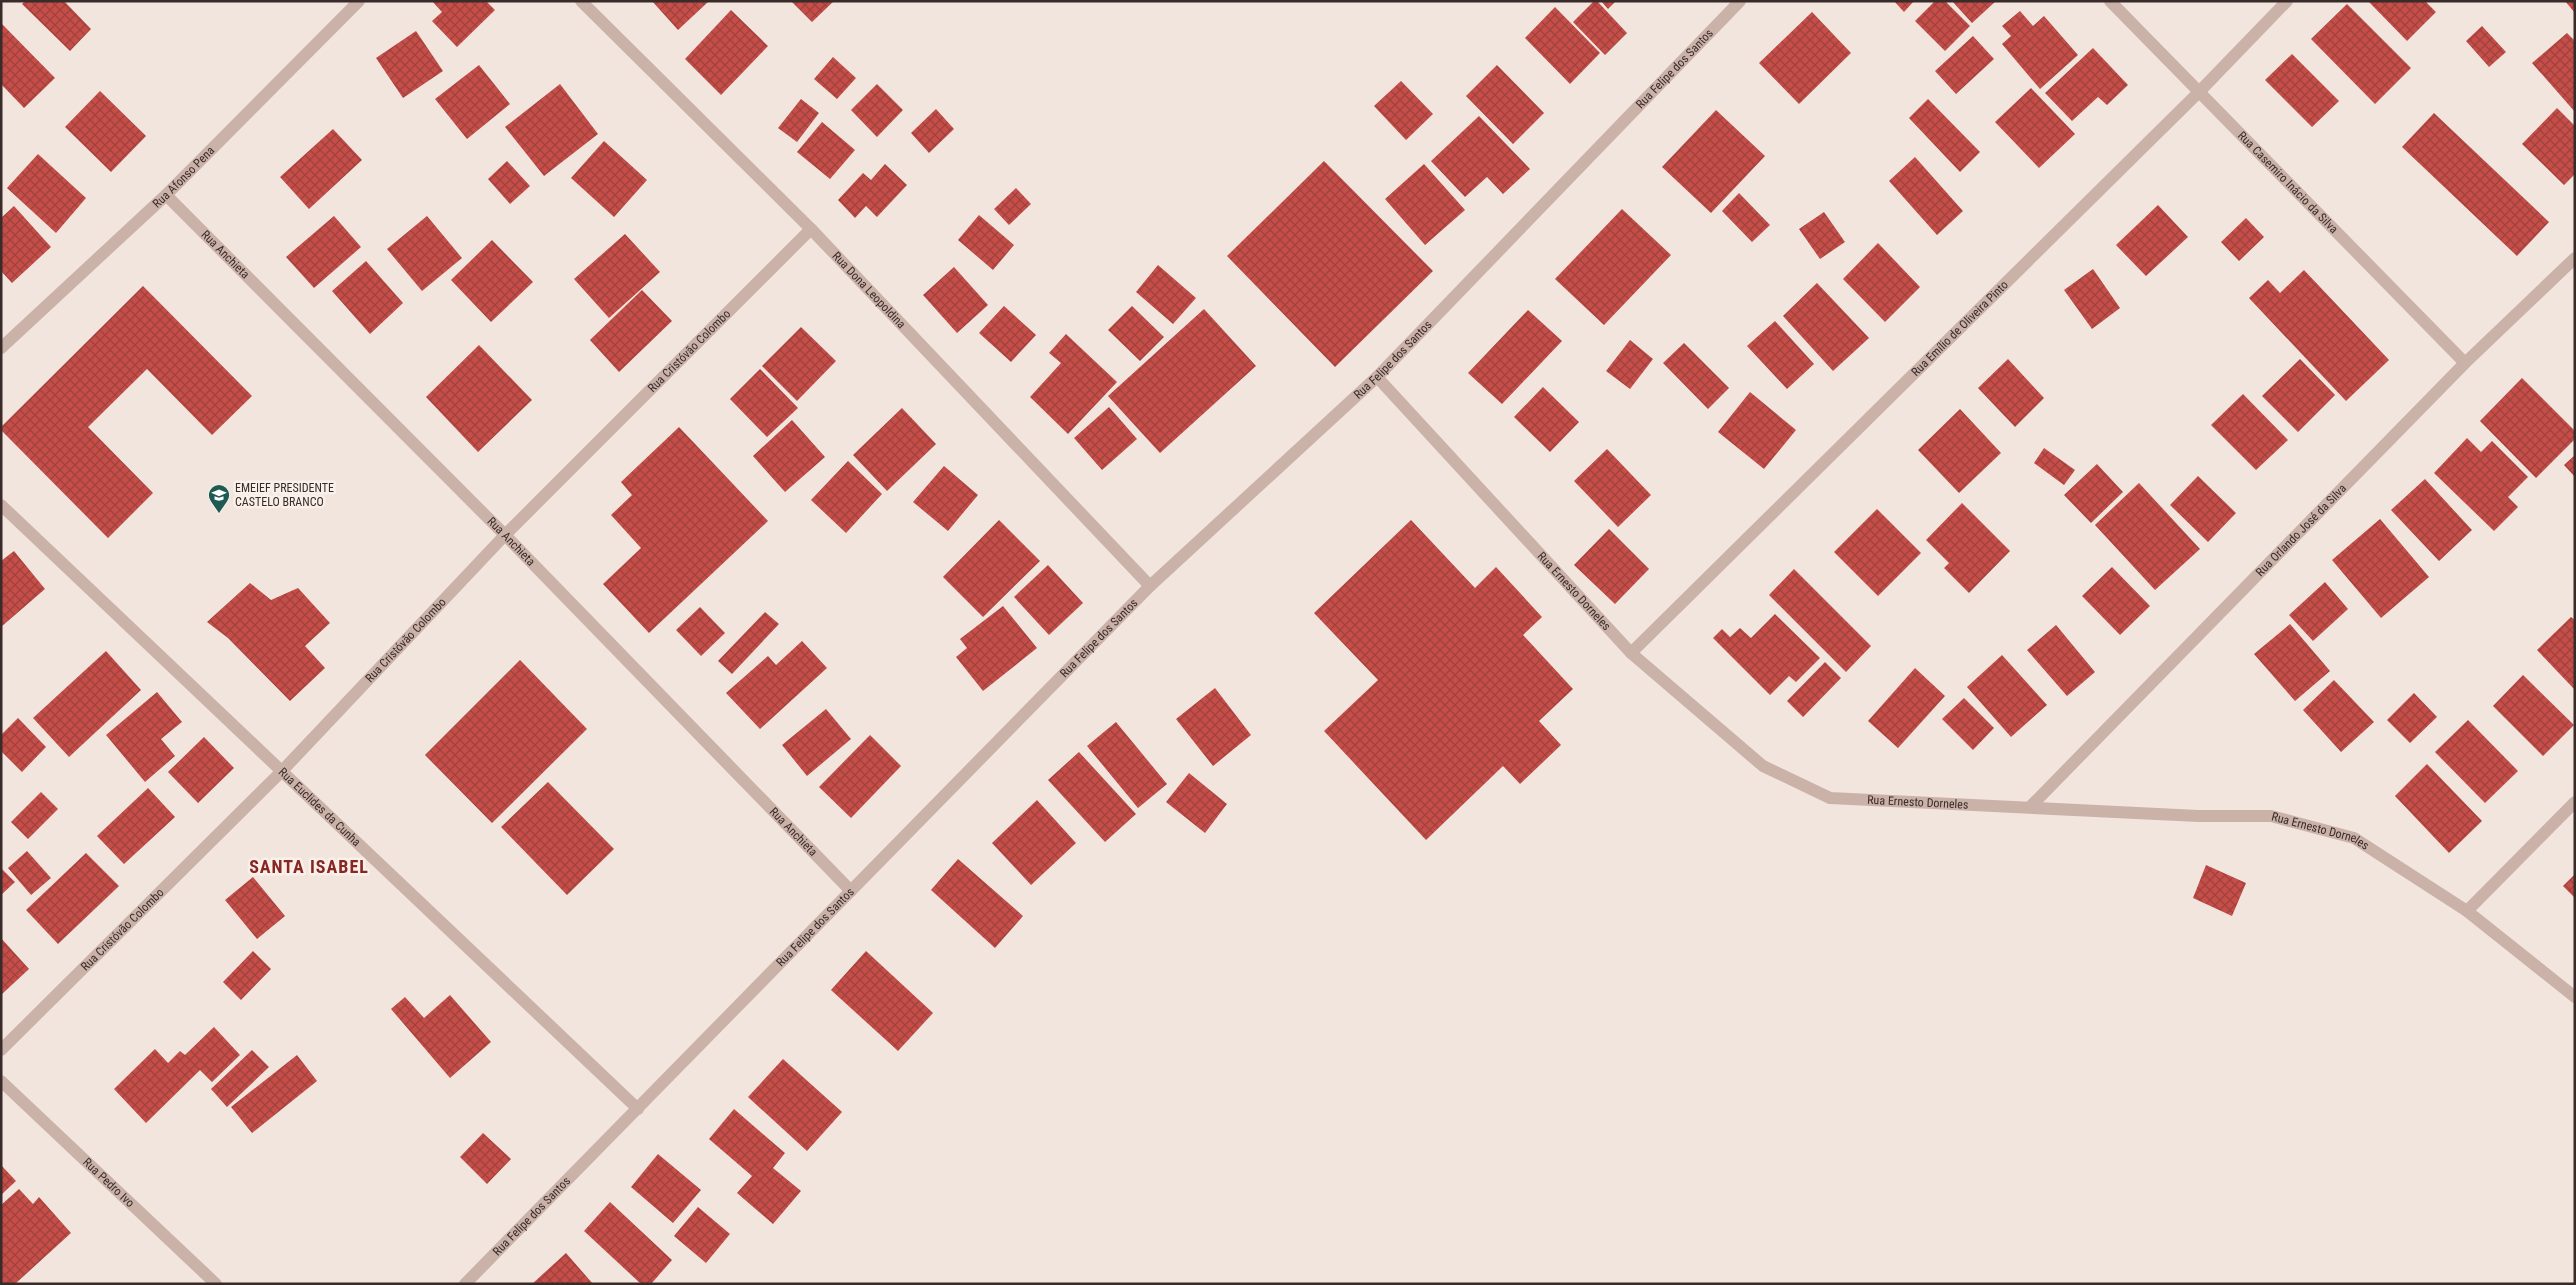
<svg xmlns="http://www.w3.org/2000/svg" width="2576" height="1285" font-family="'Roboto Condensed',sans-serif">
<style>
.building{fill:url(#building-cross-hatch)}
.lines{fill:none;stroke-linecap:round;stroke-linejoin:round}
.street{stroke:#cbb2a9;stroke-width:12}
.labels{text-anchor:middle;stroke-width:5;stroke-linejoin:round;paint-order:stroke}
.street-label{font-size:12px;fill:#382b29;stroke:#faf0ea}
.poi-label{font-size:12px;fill:#382b29;stroke:#faf0ea;text-anchor:start}
.district-label{font-size:18px;font-weight:bold;letter-spacing:1px;fill:#872622;stroke:#faf0ea}
</style>
<defs>
<pattern id="building-cross-hatch" width="8" height="8" patternUnits="userSpaceOnUse" patternTransform="scale(1.25)"><rect width="8" height="8" fill="#c54e49"/><path d="M0 0l8 8M0 8l8-8" fill="none" stroke="#a1413d"/></pattern>
</defs>
<rect width="100%" height="100%" fill="#f2e5de"/>
<path class="building" d="M25,1h39l27,28 -21,22 -48,-47z
M432,1h54l9,9 -38,37 -25,-26 10,-9z
M652,1h57l-31,29z
M791,1h43l-22,21z
M1594,1h3l30,32 -22,22 -32,-33z
M1601,1h15l-8,8z
M1894,1h20l-10,11z
M1935,1h10l25,25 -25,25 -30,-30z
M1952,1h44l-24,22z
M2368,1h57l11,11 -29,29z
M2565,1h10v12z
M2347,4l64,64 -36,36 -64,-65z
M1555,7l45,46 -30,31 -45,-46z
M731,10l37,36 -47,49 -36,-36z
M2020,11l13,15 11,-10 34,39 -38,34 -38,-45 9,-8 -9,-10z
M1812,12l39,41 -52,51 -40,-41z
M2,24l53,54 -31,30 -23,-24z
M2482,26l24,26 -17,15 -23,-26z
M416,31l27,40 -40,27 -27,-40z
M2567,33l8,8v71l-43,-49z
M1973,36l21,23 -38,35 -21,-23z
M2093,48l35,37 -21,20 -9,-8 -26,24 -27,-28z
M2292,54l47,47 -27,26 -47,-47z
M833,57l23,21 -19,21 -23,-20z
M479,65l31,39 -43,35 -32,-40z
M1497,65l47,48 -31,31 -47,-48z
M1401,81l32,33 -27,26 -32,-34z
M560,84l38,50 -54,42 -39,-49z
M877,84l26,26 -26,27 -26,-27z
M2031,88l44,46 -36,34 -44,-46z
M100,91l46,45 -35,36 -46,-45z
M801,99l18,14 -22,29 -19,-14z
M1928,99l52,53 -20,20 -51,-54z
M2557,108l18,18v48l-11,11 -42,-41z
M936,109l18,20 -25,24 -18,-20z
M1716,110l49,46 -54,57 -49,-46z
M2434,113l115,109 -32,34 -115,-109z
M1479,116l51,53 -27,25 -16,-17 -22,20 -34,-36z
M822,122l33,28 -25,29 -33,-27z
M333,129l29,31 -53,49 -29,-32z
M604,141l43,39 -33,37 -43,-39z
M38,154l48,44 -30,35 -49,-45z
M1915,157l48,54 -26,24 -48,-54z
M507,161l23,25 -20,18 -22,-25z
M1324,161l109,110 -98,96 -108,-111z
M885,164l22,21 -30,32 -11,-11 -11,12 -17,-18 25,-27 8,7z
M1424,164l41,46 -40,35 -40,-46z
M1016,188l15,16 -22,21 -15,-16z
M1739,193l31,32 -18,17 -30,-31z
M2158,205l30,32 -42,39 -30,-31z
M14,206l37,41 -39,36 -11,-12v-53z
M1622,209l49,46 -67,70 -49,-46z
M1824,212l21,30 -25,17 -21,-30z
M979,215l35,30 -21,25 -35,-30z
M334,216l27,31 -47,41 -28,-31z
M427,216l35,42 -40,33 -35,-42z
M2246,218l18,19 -25,24 -18,-19z
M625,234l35,38 -51,46 -35,-39z
M492,240l41,42 -42,40 -40,-42z
M1878,243l42,44 -35,35 -42,-43z
M366,261l37,42 -33,31 -38,-43z
M1158,265l38,33 -23,26 -37,-32z
M954,267l34,38 -31,28 -34,-38z
M2093,269l27,39 -28,21 -28,-39z
M2304,270l85,90 -43,41 -97,-103 19,-18 12,13z
M1817,283l52,55 -36,33 -50,-55z
M143,286l109,110 -40,39 -65,-66 -59,58 65,66 -45,45 -107,-108v-3z
M642,290l30,31 -53,51 -29,-32z
M1004,306l32,29 -25,27 -32,-29z
M1132,306l32,31 -24,24 -32,-31z
M1204,309l52,57 -96,87 -52,-57z
M1528,310l34,31 -60,63 -34,-31z
M1775,321l39,43 -27,25 -40,-43z
M801,327l35,34 -39,40 -35,-35z
M1066,334l51,48 -49,52 -38,-37 31,-34 -12,-10z
M1630,340l23,19 -23,30 -24,-18z
M1684,343l45,45 -21,21 -45,-46z
M479,345l53,55 -54,52 -52,-55z
M2008,359l36,39 -29,29 -37,-39z
M2300,359l35,36 -37,37 -36,-36z
M760,369l38,39 -31,29 -37,-38z
M2522,378l53,53v8l-39,39 -56,-57z
M1543,387l36,35 -29,30 -36,-35z
M1750,392l46,38 -32,39 -46,-37z
M2243,394l45,46 -32,30 -45,-45z
M1109,407l28,32 -35,31 -28,-32z
M902,408l34,36 -49,47 -34,-36z
M1960,409l41,44 -42,40 -41,-43z
M792,420l33,37 -40,35 -32,-36z
M679,427l89,94 -119,112 -46,-49 38,-36 -30,-33 21,-20 -11,-13z
M2467,438l14,14 11,-11 36,36 -20,20 10,10 -24,24 -60,-58z
M2044,448l31,22 -11,15 -30,-22z
M1607,449l44,46 -33,32 -44,-46z
M2575,455v22l-11,-12z
M848,461l34,33 -36,39 -35,-33z
M2097,464l26,28 -32,31 -27,-28z
M944,466l34,29 -30,36 -35,-29z
M2198,476l38,37 -28,29 -38,-37z
M2425,479l47,51 -33,31 -48,-51z
M2139,483l61,66 -45,41 -60,-65z
M1962,503l48,48 -41,42 -25,-25 5,-5 -23,-23z
M1877,509l44,44 -43,43 -44,-44z
M2380,519l49,58 -48,41 -49,-58z
M999,520l41,41 -57,56 -40,-40z
M1411,520l64,68 21,-21 46,50 -19,18 50,54 -34,32 22,24 -41,39 -17,-18 -77,74 -102,-109 54,-51 -64,-67z
M1609,529l40,40 -34,35 -41,-39z
M14,551l31,38 -44,38v-66z
M1048,565l35,38 -34,32 -35,-38z
M2112,567l38,39 -30,29 -38,-39z
M1794,569l77,77 -25,26 -77,-77z
M2325,582l23,27 -35,32 -24,-26z
M250,583l21,17 27,-12 32,35 -25,23 20,22 -35,33 -62,-63 -21,-16z
M1003,606l34,42 -54,43 -27,-34 11,-9 -7,-9z
M700,607l25,26 -24,23 -25,-26z
M765,612l14,12 -47,50 -14,-13z
M1775,614l45,44 -24,24 -7,-6 -19,19 -57,-57 9,-9 8,8 10,-9 11,10z
M2571,617l4,3v70l-38,-40z
M2290,624l40,47 -35,30 -41,-47z
M2056,625l39,47 -28,24 -40,-46z
M802,641l25,27 -67,61 -34,-36 42,-37 8,9z
M106,651l35,39 -72,67 -36,-39z
M2002,655l45,50 -36,32 -44,-50z
M520,660l67,69 -95,94 -67,-68z
M1825,662l16,16 -38,39 -16,-16z
M1915,668l30,28 -47,52 -30,-27z
M2523,675l51,50 -31,31 -50,-50z
M2334,680l40,42 -33,30 -38,-42z
M1215,688l36,47 -38,31 -37,-47z
M157,692l25,30 -21,17 14,17 -30,26 -39,-47z
M2414,693l23,24 -27,26 -23,-23z
M1964,698l30,30 -21,22 -31,-31z
M826,709l25,30 -44,37 -25,-31z
M18,718l28,29 -24,25 -21,-21v-16z
M2468,720l50,51 -33,32 -50,-51z
M1116,722l51,62 -29,24 -51,-62z
M870,735l31,31 -50,52 -32,-31z
M204,737l30,31 -36,35 -30,-31z
M1079,752l57,62 -31,28 -57,-62z
M2427,764l55,57 -33,32 -54,-57z
M1189,773l38,31 -22,29 -39,-31z
M548,782l66,67 -47,46 -66,-68z
M148,788l27,29 -51,47 -27,-28z
M41,792l17,17 -30,30 -17,-17z
M1037,800l39,43 -45,42 -39,-42z
M27,851l24,27 -20,17 -23,-27z
M86,853l33,33 -61,58 -32,-34z
M958,859l65,57 -28,32 -64,-58z
M2206,865l40,18 -14,33 -39,-18z
M1,868l14,14 -14,13z
M2575,874v24l-12,-12z
M253,877l32,39 -28,23 -32,-39z
M1,938l28,31 -28,26z
M253,951l18,18 -30,31 -18,-18z
M866,951l67,62 -35,38 -67,-61z
M450,995l41,47 -41,36 -59,-69 14,-12 19,21z
M214,1027l26,28 -28,27 -12,-12 -54,53 -32,-34 41,-40 13,14 12,-12 5,4z
M252,1050l17,17 -42,40 -16,-18z
M297,1055l20,26 -65,52 -21,-26z
M783,1059l59,53 -35,39 -59,-54z
M734,1109l51,44 -12,15 28,23 -28,33 -36,-31 15,-17 -43,-37z
M483,1133l28,26 -24,25 -27,-27z
M658,1154l43,36 -28,33 -42,-36z
M1,1165l15,16 -15,14z
M19,1189l14,15 6,-7 32,36 -56,51h-13l-1,-79z
M610,1202l62,58 -21,24h-10l-57,-53z
M698,1207l32,27 -24,29 -32,-27z
M566,1253l27,31h-61z"/>
<g class="lines">
<g class="street">
<path id="s1" d="M581,1l230,228 339,357"/>
<path id="s2" d="M2110,1l355,362"/>
<path id="s3" d="M166,195l339,340 346,356"/>
<path id="s4" d="M1,348l165,-153 193,-194"/>
<path id="s5" d="M1377,377l254,276 132,113 67,32 368,18h73l83,22 113,73 108,86"/>
<path id="s6" d="M1,505l637,604"/>
<path id="s7" d="M1631,653l569,-562 87,-90"/>
<path id="s8" d="M2031,806l434,-443 110,-105"/>
<path d="M2467,911l108,-109"/>
<path id="s9" d="M1,1050l281,-279 223,-236 306,-306"/>
<path id="s10" d="M1,1081l215,203"/>
<path id="s11" d="M465,1284l685,-698 227,-209 363,-376"/>
</g>
</g>
<defs>
<g id="school-pin" transform="scale(1.125)"><path d="M0 17L-7.5 6A9.5 9.5 0 1 1 7.5 6Z" fill="#1f5a52" stroke="#faf0ea"/><path d="M0-5L7-2L0 1L-7-2ZM-4 1L0 2.5L4 1V4Q0 6-4 4Z" fill="#fff"/></g>
</defs>
<g fill-rule="evenodd">
<use href="#school-pin" x="219" y="495"/>
</g>
<g class="labels">
<g class="street-label">
<text dy="4" stroke="none"><textPath href="#s11" startOffset="1715">Rua Felipe dos Santos</textPath></text>
<text dy="4" stroke="none"><textPath href="#s4" startOffset="250">Rua Afonso Pena</textPath></text>
<text dy="4" stroke="none"><textPath href="#s2" startOffset="254">Rua Casemiro Inácio da Silva</textPath></text>
<text dy="4" stroke="none"><textPath href="#s3" startOffset="84">Rua Anchieta</textPath></text>
<text dy="4" stroke="none"><textPath href="#s1" startOffset="408">Rua Dona Leopoldina</textPath></text>
<text dy="4" stroke="none"><textPath href="#s7" startOffset="462">Rua Emílio de Oliveira Pinto</textPath></text>
<text dy="4" stroke="none"><textPath href="#s9" startOffset="981">Rua Cristóvão Colombo</textPath></text>
<text dy="4" stroke="none"><textPath href="#s11" startOffset="1310">Rua Felipe dos Santos</textPath></text>
<text dy="4" stroke="none"><textPath href="#s8" startOffset="386">Rua Orlando José da Silva</textPath></text>
<text dy="4" stroke="none"><textPath href="#s3" startOffset="489">Rua Anchieta</textPath></text>
<text dy="4" stroke="none"><textPath href="#s5" startOffset="291">Rua Ernesto Dorneles</textPath></text>
<text dy="4" stroke="none"><textPath href="#s11" startOffset="905">Rua Felipe dos Santos</textPath></text>
<text dy="4" stroke="none"><textPath href="#s9" startOffset="576">Rua Cristóvão Colombo</textPath></text>
<text dy="4" stroke="none"><textPath href="#s5" startOffset="711">Rua Ernesto Dorneles</textPath></text>
<text dy="4" stroke="none"><textPath href="#s6" startOffset="439">Rua Euclides da Cunha</textPath></text>
<text dy="4" stroke="none"><textPath href="#s3" startOffset="894">Rua Anchieta</textPath></text>
<text dy="4" stroke="none"><textPath href="#s5" startOffset="1116">Rua Ernesto Dorneles</textPath></text>
<text dy="4" stroke="none"><textPath href="#s11" startOffset="500">Rua Felipe dos Santos</textPath></text>
<text dy="4" stroke="none"><textPath href="#s9" startOffset="171">Rua Cristóvão Colombo</textPath></text>
<text dy="4" stroke="none"><textPath href="#s10" startOffset="148">Rua Pedro Ivo</textPath></text>
<text dy="4" stroke="none"><textPath href="#s11" startOffset="95">Rua Felipe dos Santos</textPath></text>
</g>
<g class="poi-label">
<text x="235" y="492">EMEIEF PRESIDENTE<tspan x="235" dy="14">CASTELO BRANCO</tspan></text>
</g>
<g class="district-label">
<text x="309" y="873">SANTA ISABEL</text>
</g>
</g>
<rect width="2576" height="1285" fill="none" stroke="#382b29" stroke-width="5"/>
</svg>
